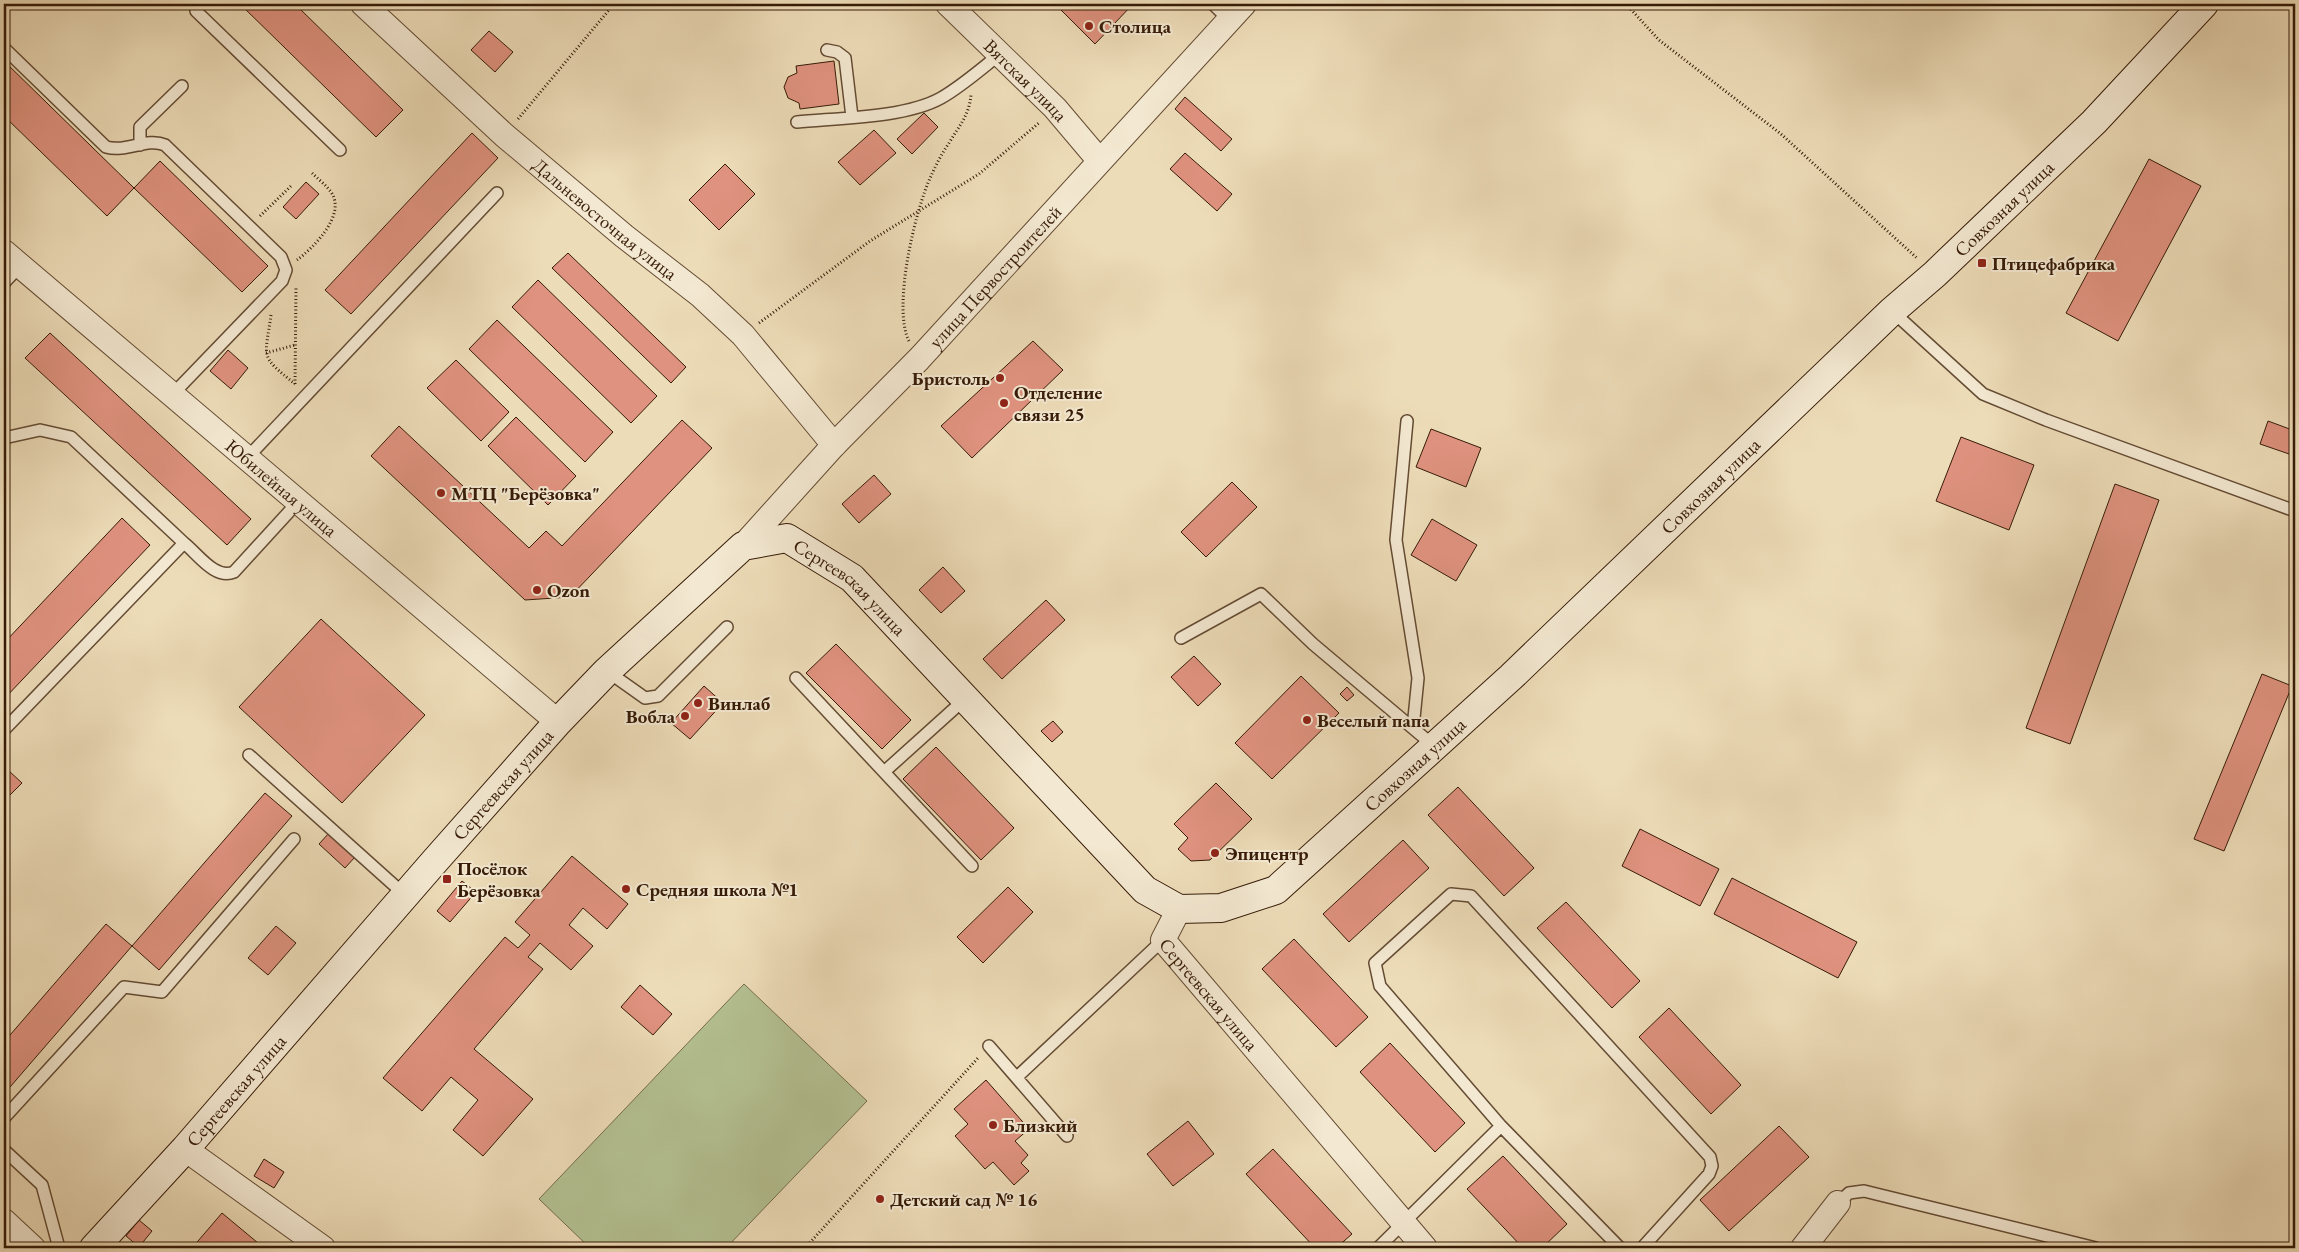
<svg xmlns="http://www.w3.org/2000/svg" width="2299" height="1252" font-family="'EB Garamond',serif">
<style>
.pitch{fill:#b4c192;stroke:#756e4c}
.building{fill:#df927f;stroke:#361b07}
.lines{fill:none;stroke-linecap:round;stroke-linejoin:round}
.lane-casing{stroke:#644b33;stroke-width:14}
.street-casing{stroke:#644b33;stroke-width:26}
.secondary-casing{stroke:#361b07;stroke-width:30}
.path{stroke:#361b07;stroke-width:3;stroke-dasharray:1 2.5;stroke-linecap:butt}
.lane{stroke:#f3e8d1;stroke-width:11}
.street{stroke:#f3e8d1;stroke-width:24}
.secondary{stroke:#f3e8d1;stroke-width:28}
.poi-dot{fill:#8f2418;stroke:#f3e8d1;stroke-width:2}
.labels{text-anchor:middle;stroke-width:4;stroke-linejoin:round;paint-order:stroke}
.poi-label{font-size:19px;font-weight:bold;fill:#361b07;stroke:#f3e8d1;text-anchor:start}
.street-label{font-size:19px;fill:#361b07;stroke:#f3e8d1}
</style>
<rect width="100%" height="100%" fill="#eddcb8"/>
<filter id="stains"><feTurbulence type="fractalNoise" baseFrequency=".004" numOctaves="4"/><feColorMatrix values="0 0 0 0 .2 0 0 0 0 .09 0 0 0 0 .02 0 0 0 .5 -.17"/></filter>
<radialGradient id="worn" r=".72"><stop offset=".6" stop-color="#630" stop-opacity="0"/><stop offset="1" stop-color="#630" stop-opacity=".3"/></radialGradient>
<path class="pitch" d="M744,984l123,117 -141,147h-136l-51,-49z"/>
<path class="building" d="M240,4h55l108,106 -27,27z
M1055,4h78l-38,40z
M489,31l24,21 -18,20 -24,-22z
M4,61l130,127 -27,28 -103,-100z
M834,61l5,43 -39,5 -1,-6 -11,-5 -4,-11 4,-10 9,-4 -1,-7z
M1185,97l47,42 -11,12 -46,-42z
M924,113l14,14 -26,27 -15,-15z
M874,130l22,23 -36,32 -22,-23z
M472,133l26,25 -147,156 -26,-24z
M1185,153l47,41 -15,17 -47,-42z
M2149,159l52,27 -83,155 -52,-28z
M160,161l108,105 -26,26 -108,-104z
M725,164l30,30 -36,36 -30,-30z
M306,182l13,12 -23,25 -13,-12z
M568,253l118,114 -15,16 -119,-115z
M538,280l119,116 -26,27 -119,-116z
M497,320l116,112 -28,30 -116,-113z
M50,333l201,186 -24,26 -202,-187z
M1033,341l30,29 -91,88 -31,-32z
M228,350l20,18 -17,21 -21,-18z
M456,360l53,52 -28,29 -54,-53z
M516,417l60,59 -28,29 -60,-59z
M682,420l30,28 -142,149 -45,3 -154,-144 28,-30 130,122 17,-17 16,15z
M2268,421l27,10v25l-35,-12z
M1431,429l50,19 -15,39 -50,-20z
M1961,437l73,28 -25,65 -73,-29z
M874,475l17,19 -32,29 -17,-19z
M1232,482l25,25 -51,50 -25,-25z
M2115,484l44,16 -89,244 -44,-16z
M122,518l28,27 -146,154v-56z
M1432,519l45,26 -21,36 -45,-26z
M943,567l22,24 -24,22 -22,-23z
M1046,600l19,20 -63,59 -19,-20z
M321,619l104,96 -83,88 -103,-96z
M836,644l75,76 -29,29 -76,-76z
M1194,656l27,28 -23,22 -27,-29z
M2262,674l30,12 -68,165 -30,-12z
M1301,676l38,37 -67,66 -37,-36z
M704,686l19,17 -33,36 -19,-16z
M1347,687l7,8 -7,6 -7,-7z
M1053,721l10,11 -11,10 -11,-11z
M936,747l78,81 -33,32 -78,-81z
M8,770l14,13 -18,18v-27z
M1216,783l36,36 -42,41 -19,1 -13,-12 10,-11 -14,-14z
M1458,787l76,81 -30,28 -76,-81z
M265,793l27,23 -133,154 -27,-24z
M1640,829l79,40 -19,37 -78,-40z
M329,833l26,24 -10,11 -26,-24z
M1403,840l26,28 -80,74 -26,-28z
M572,856l56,48 -21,25 -24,-21 -14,17 24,21 -22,24 -31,-27 -12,14 15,12 -69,80 59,50 -50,57 -30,-26 25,-30 -27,-23 -29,34 -39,-33 122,-141 13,11 12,-13 -15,-13z
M1732,878l125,64 -19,36 -124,-64z
M462,881l14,11 -26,30 -13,-11z
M1008,887l25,25 -50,51 -26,-26z
M1566,902l74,79 -28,27 -75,-80z
M106,924l26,22 -128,148v-52z
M276,926l20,17 -28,32 -20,-17z
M1294,939l74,78 -32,30 -74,-78z
M640,985l32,29 -19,21 -32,-28z
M1669,1008l72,77 -30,29 -72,-77z
M1390,1043l75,80 -30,29 -75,-80z
M986,1080l43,49 -14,12 13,14 -7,8 8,8 -15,14 -21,-23 -8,7 -30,-33 13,-12 -14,-15z
M1188,1121l26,33 -41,32 -26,-32z
M1779,1126l30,31 -80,74 -29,-31z
M1273,1149l79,85 -16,14h-21l-69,-74z
M1503,1156l64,68 -25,24h-19l-56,-59z
M264,1159l20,13 -10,16 -20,-12z
M222,1213l42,35h-72z
M139,1220l13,11 -13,16 -13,-11z"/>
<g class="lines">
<g class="lane-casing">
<path id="lane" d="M196,4v7l144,139
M1213,4l16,16
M4,48l102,99c21,6 41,-10 59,-2l116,112 5,13 -4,11 -110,114
M827,50l10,2 8,6 7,59
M797,122c42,-4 108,-4 144,-24 21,-12 40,-29 59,-44
M140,145v-18l42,-41
M4,283l16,-17
M1892,311l91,83 63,26 249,91
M1407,421l-11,119 22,138 -5,50
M4,438l36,-8 31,7 113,106 -180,187
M247,458l250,-265
M184,543c14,11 31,37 50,29l64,-70
M1181,638l80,-44 52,50 121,102
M607,671l38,27 13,-2 69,-69
M796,678l176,188
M249,755l156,140
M884,772l81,-73
M989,1046l78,90
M1017,1077l146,-137
M4,1118l120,-131 38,5 132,-153
M1501,1126l119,122
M4,1150l38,35 17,63
M1838,1203l11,-10 15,-2 232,57
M1378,1248l123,-122 -121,-140 -5,-23 76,-69 20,2 239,261 2,9 -3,8 -67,74"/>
</g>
<g class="street-casing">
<g id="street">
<path id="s1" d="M363,4l141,131 120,101 76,59 43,40 91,110"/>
<path id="s2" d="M948,4l107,104 44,52"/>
<path id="s3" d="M4,252l554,470"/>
<path id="s4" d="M743,546l91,-101 85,-86 325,-355"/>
<path id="s5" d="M1179,909l-16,31 262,308"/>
<path d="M185,1149l138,99"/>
<path d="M4,1221l29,27"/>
<path d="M1803,1248l35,-45"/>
</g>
</g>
<g class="secondary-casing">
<g id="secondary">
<path id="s6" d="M94,1248l91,-99 249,-287 124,-140 49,-51 136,-125 44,-8 65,40 293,312 34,19 42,-1 55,-18 235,-213 381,-366 43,-37 159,-152 110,-118"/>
</g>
</g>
<path class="path" d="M1626,4l33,36 122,94 137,125
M518,119l96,-115
M260,216l31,-30
M297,260c16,-12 50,-45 34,-68 -5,-7 -13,-13 -19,-19
M271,315c-6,44 -12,40 24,69
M759,323l111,-82 109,-67 61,-52
M909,341c-17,-33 6,-131 22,-165 5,-11 11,-23 18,-33 10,-17 20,-27 22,-48
M266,353l29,-8
M295,384l1,-96
M805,1248l173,-190"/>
<use href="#lane" class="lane"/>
<use href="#street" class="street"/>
<use href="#secondary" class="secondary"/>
</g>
<g class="poi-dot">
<circle cx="1089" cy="26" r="5"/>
<rect x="1977" y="258" width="10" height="10" rx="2.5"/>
<circle cx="1000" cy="378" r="5"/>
<circle cx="1004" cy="403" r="5"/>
<circle cx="441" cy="493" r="5"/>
<circle cx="537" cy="590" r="5"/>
<circle cx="698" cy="703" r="5"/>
<circle cx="685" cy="716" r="5"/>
<circle cx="1307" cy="720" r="5"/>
<circle cx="1215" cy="853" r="5"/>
<rect x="442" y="874" width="10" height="10" rx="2.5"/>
<circle cx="626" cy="889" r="5"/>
<circle cx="993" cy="1125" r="5"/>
<circle cx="880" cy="1199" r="5"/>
</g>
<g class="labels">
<g class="poi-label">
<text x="1099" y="33">Столица</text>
<text x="1992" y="270">Птицефабрика</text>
<text x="990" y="385" text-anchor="end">Бристоль</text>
<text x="1014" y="399">Отделение<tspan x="1014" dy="22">связи 25</tspan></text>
<text x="451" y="500">МТЦ "Берёзовка"</text>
<text x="547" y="597">Ozon</text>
<text x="708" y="710">Винлаб</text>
<text x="675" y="723" text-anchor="end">Вобла</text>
<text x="1317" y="727">Веселый папа</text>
<text x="1225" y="860">Эпицентр</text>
<text x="457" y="875">Посёлок<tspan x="457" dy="22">Берёзовка</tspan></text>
<text x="636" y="896">Средняя школа №1</text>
<text x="1003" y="1132">Близкий</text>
<text x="890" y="1206">Детский сад № 16</text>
</g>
<g class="street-label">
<text dy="7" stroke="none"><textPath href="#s2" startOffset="109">Вятская улица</textPath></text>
<text dy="7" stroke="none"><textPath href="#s6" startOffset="2642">Совхозная улица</textPath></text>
<text dy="7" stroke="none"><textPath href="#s1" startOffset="324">Дальневосточная улица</textPath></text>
<text dy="7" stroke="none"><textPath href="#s4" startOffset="369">улица Первостроителей</textPath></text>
<text dy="7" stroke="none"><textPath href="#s3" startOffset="364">Юбилейная улица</textPath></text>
<text dy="7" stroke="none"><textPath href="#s6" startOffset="2238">Совхозная улица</textPath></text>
<text dy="7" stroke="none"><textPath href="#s6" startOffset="1082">Сергеевская улица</textPath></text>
<text dy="7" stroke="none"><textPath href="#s6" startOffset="1832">Совхозная улица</textPath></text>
<text dy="7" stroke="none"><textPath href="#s6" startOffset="618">Сергеевская улица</textPath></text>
<text dy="7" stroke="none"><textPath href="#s5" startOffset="106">Сергеевская улица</textPath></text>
<text dy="7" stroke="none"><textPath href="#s6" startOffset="212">Сергеевская улица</textPath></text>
</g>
</g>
<rect width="2299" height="1252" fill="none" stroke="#eddcb8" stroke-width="20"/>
<rect x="5" y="5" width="2289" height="1242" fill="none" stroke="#361b07" stroke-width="2.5"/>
<rect x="10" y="10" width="2279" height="1232" fill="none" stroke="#361b07"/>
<rect width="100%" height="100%" filter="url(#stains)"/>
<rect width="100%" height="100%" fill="url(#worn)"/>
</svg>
